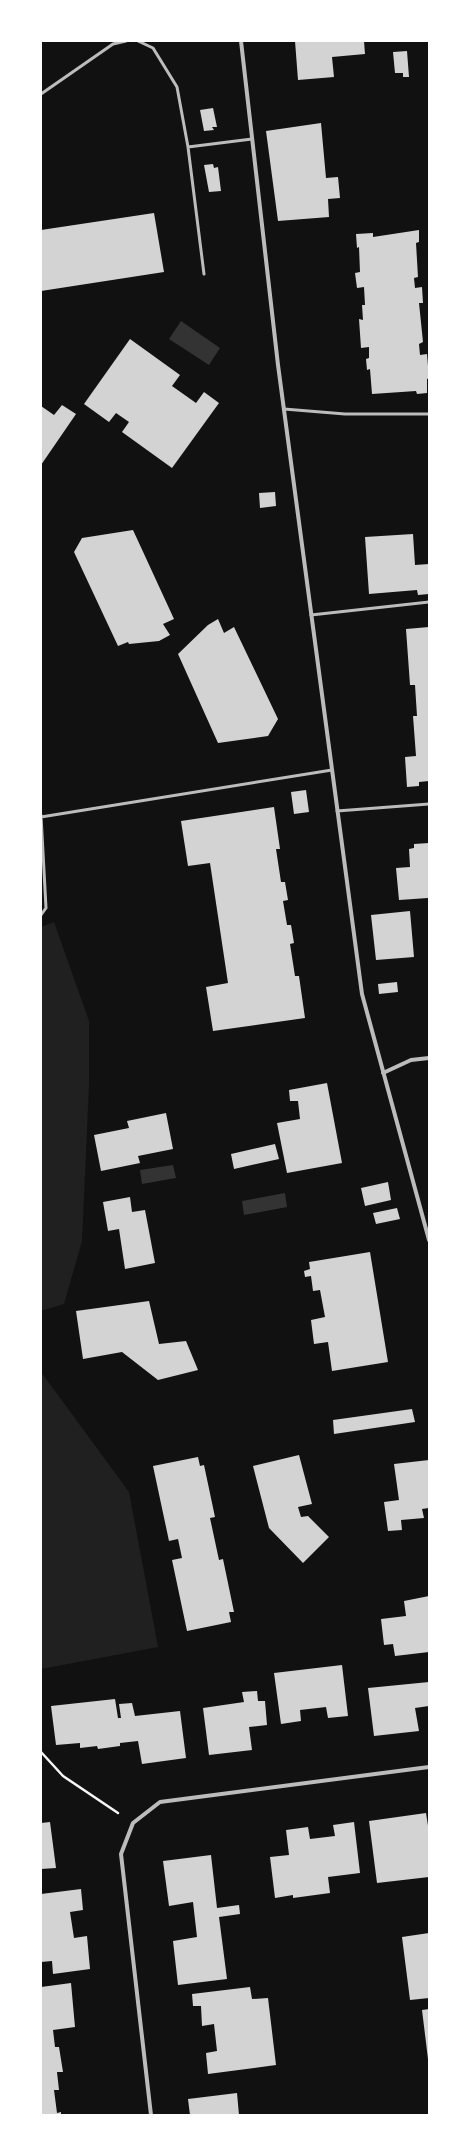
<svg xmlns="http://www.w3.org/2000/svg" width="470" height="2156" font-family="'Fira Sans',sans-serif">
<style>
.green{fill:#202020}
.water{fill:#333}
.building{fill:#d3d3d3}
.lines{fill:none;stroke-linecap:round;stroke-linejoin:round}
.path{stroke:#f5f5f5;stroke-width:2.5}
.service{stroke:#bcbcbc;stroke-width:3}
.minor{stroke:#bcbcbc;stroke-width:4}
</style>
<rect width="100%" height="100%" fill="#111"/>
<path class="green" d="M54,922l35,99v64l-7,156 -18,63 -23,7v-384z
M41,1372l88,120 29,155 -117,22z"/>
<path class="water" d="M181,321l39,27 -11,17 -40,-26z
M173,1165l3,13 -34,6 -2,-14z
M285,1193l2,14 -43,8 -2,-14z"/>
<path class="building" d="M295,41h69l1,13 -33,3 2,20 -36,3z
M407,51l2,26h-6v-4h-8l-2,-21z
M213,108l4,19h-5l2,3 -10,1 -4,-21z
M321,123l5,55 12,-1 2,21 -12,1 1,18 -51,4 -12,-90z
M213,164l1,4 4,-1 3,24 -12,1 -5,-27z
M154,213l10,59 -123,19v-61z
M419,230v12l-3,1 2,34 -4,1 1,10 7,-1 1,16h-4l4,39 -4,2 1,11 7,-1 2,24 -2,1v14l-10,1 -1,-3 -44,3 -2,-25 -3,1 -1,-11 3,-1v-11l-8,1 -2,-29 4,1 -1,-15h3l-1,-18 -7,1 -2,-15 5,-1 -1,-25 -2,1 -1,-14 17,-1v4z
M130,339l50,36 -8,11 24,17 8,-11 15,11 -47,65 -50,-36 7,-10 -13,-9 -7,9 -25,-18z
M62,405l14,9 -35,51v-59l13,9z
M275,492l1,14 -16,2 -1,-15z
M133,530l41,89 -11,5 7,11 -11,6 -30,3 -1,-2 -10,4 -44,-94 8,-14z
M413,534l2,31 14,-1v30l-11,1 -1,-5 -48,4 -4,-57z
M218,619l6,14 10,-6 44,92 -10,17 -50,7 -40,-89 30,-29z
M429,627v154l-10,1v4l-12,1 -2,-30 11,-1 -3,-40h4l-2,-31h-5l-4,-56z
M306,790l3,22 -15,2 -3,-22z
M274,807l6,42h-4l5,33h4l3,18 -5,1 4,24h4l3,18 -4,1 5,32h4l6,42 -92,13 -7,-44 22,-4 -18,-120 -22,3 -7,-45z
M429,843l-1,55 -29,2 -3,-32 14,-1 -1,-18 5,-1v-4z
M410,911l4,46 -38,3 -5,-45z
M397,982l1,10 -19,2 -1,-10z
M327,1083l15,80 -55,10 -10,-50 23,-4 -2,-18h-8l-1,-11z
M166,1113l7,36 -35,7 2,7 -39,8 -7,-36 35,-7 -2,-7z
M275,1144l4,15 -45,10 -3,-15z
M388,1182l3,18 -26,6 -4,-18z
M130,1197l2,15 13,-2 10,53 -30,6 -6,-40 -11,2 -5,-29z
M397,1208l3,11 -24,5 -3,-11z
M370,1252l18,110 -56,9 -4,-29 -14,2 -3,-24 14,-3 -5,-27 -7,1 -2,-15 -6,1 -1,-6 6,-2 -1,-7z
M149,1301l10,43 27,-3 12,29 -40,10 -36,-28 -39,7 -7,-48z
M412,1409l3,13 -81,12 -1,-14z
M299,1455l13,49 -14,3 3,10 7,-1 21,21 -26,26 -34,-35 -16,-62z
M198,1457l2,9 4,-1 11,52 -5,1 9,42 4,-1 11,53h-5l2,10 -44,9 -15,-71 10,-2 -4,-19 -9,2 -16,-75z
M429,1460v48l-7,1 2,9 -23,2 1,10 -14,1 -4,-29 15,-2 -5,-36z
M429,1596v56l-34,4 -2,-12 -9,1 -3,-26 25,-3 -2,-15z
M342,1665l6,51 -20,2 -2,-11 -26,3 1,11 -20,3 -7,-51z
M429,1682v24l-14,2 4,23 -45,5 -6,-48z
M257,1691l1,10h7l2,24 -18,2 3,23 -43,5 -6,-47 41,-6 -2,-10z
M115,1699l3,19h3l-2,-14 13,-1 3,13 45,-5 6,47 -44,6 -4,-23 -18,2v3l-22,3 -1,-3 -17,2v-5l-24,2 -5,-39z
M426,1813l3,19v45l-52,6 -8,-62z
M50,1822l6,46 -15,1v-46z
M354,1822l6,51 -32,4 2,16 -37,5v-3l-18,3 -5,-41 19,-2 -3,-25 22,-3 2,12 25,-3 -2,-11z
M211,1855l6,53 22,-3 1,9 -21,3 8,62 -49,6 -5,-44 24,-4 -4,-35 -24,4 -6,-45z
M81,1889l2,21 -13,2 4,26 13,-2 3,33 -37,5 -1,-13 -11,1v-68z
M429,1933v65l-19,2 -8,-63z
M71,1983l4,44 -22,3 2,17h4l4,25h-6l2,18h-5l3,23 4,-1v3h-20v-128z
M250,1987l2,12 16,-1 8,67 -68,9 -2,-21 11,-2 -3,-27 -12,2 -1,-20h-8l-1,-12z
M429,2009v50h-1l-6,-49z
M237,2093l2,22h-49l-2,-16z"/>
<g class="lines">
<path class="path" d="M41,1752l22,24 55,37"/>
<path class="service" d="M138,41l15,7 24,39 11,60 64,-8
M41,94l72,-50 13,-3
M188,147l16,127
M284,409l61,5h84
M311,615l118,-13
M337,811l92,-7
M41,815l5,93 -5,7
M41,817l291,-47"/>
<path class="minor" d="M241,41l37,324 84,629 67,246
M383,1073l28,-13 18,-2
M151,2115l-30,-261 12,-31 27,-21 269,-35"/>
</g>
<rect width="470" height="2156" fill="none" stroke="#ffffff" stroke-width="84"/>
</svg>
